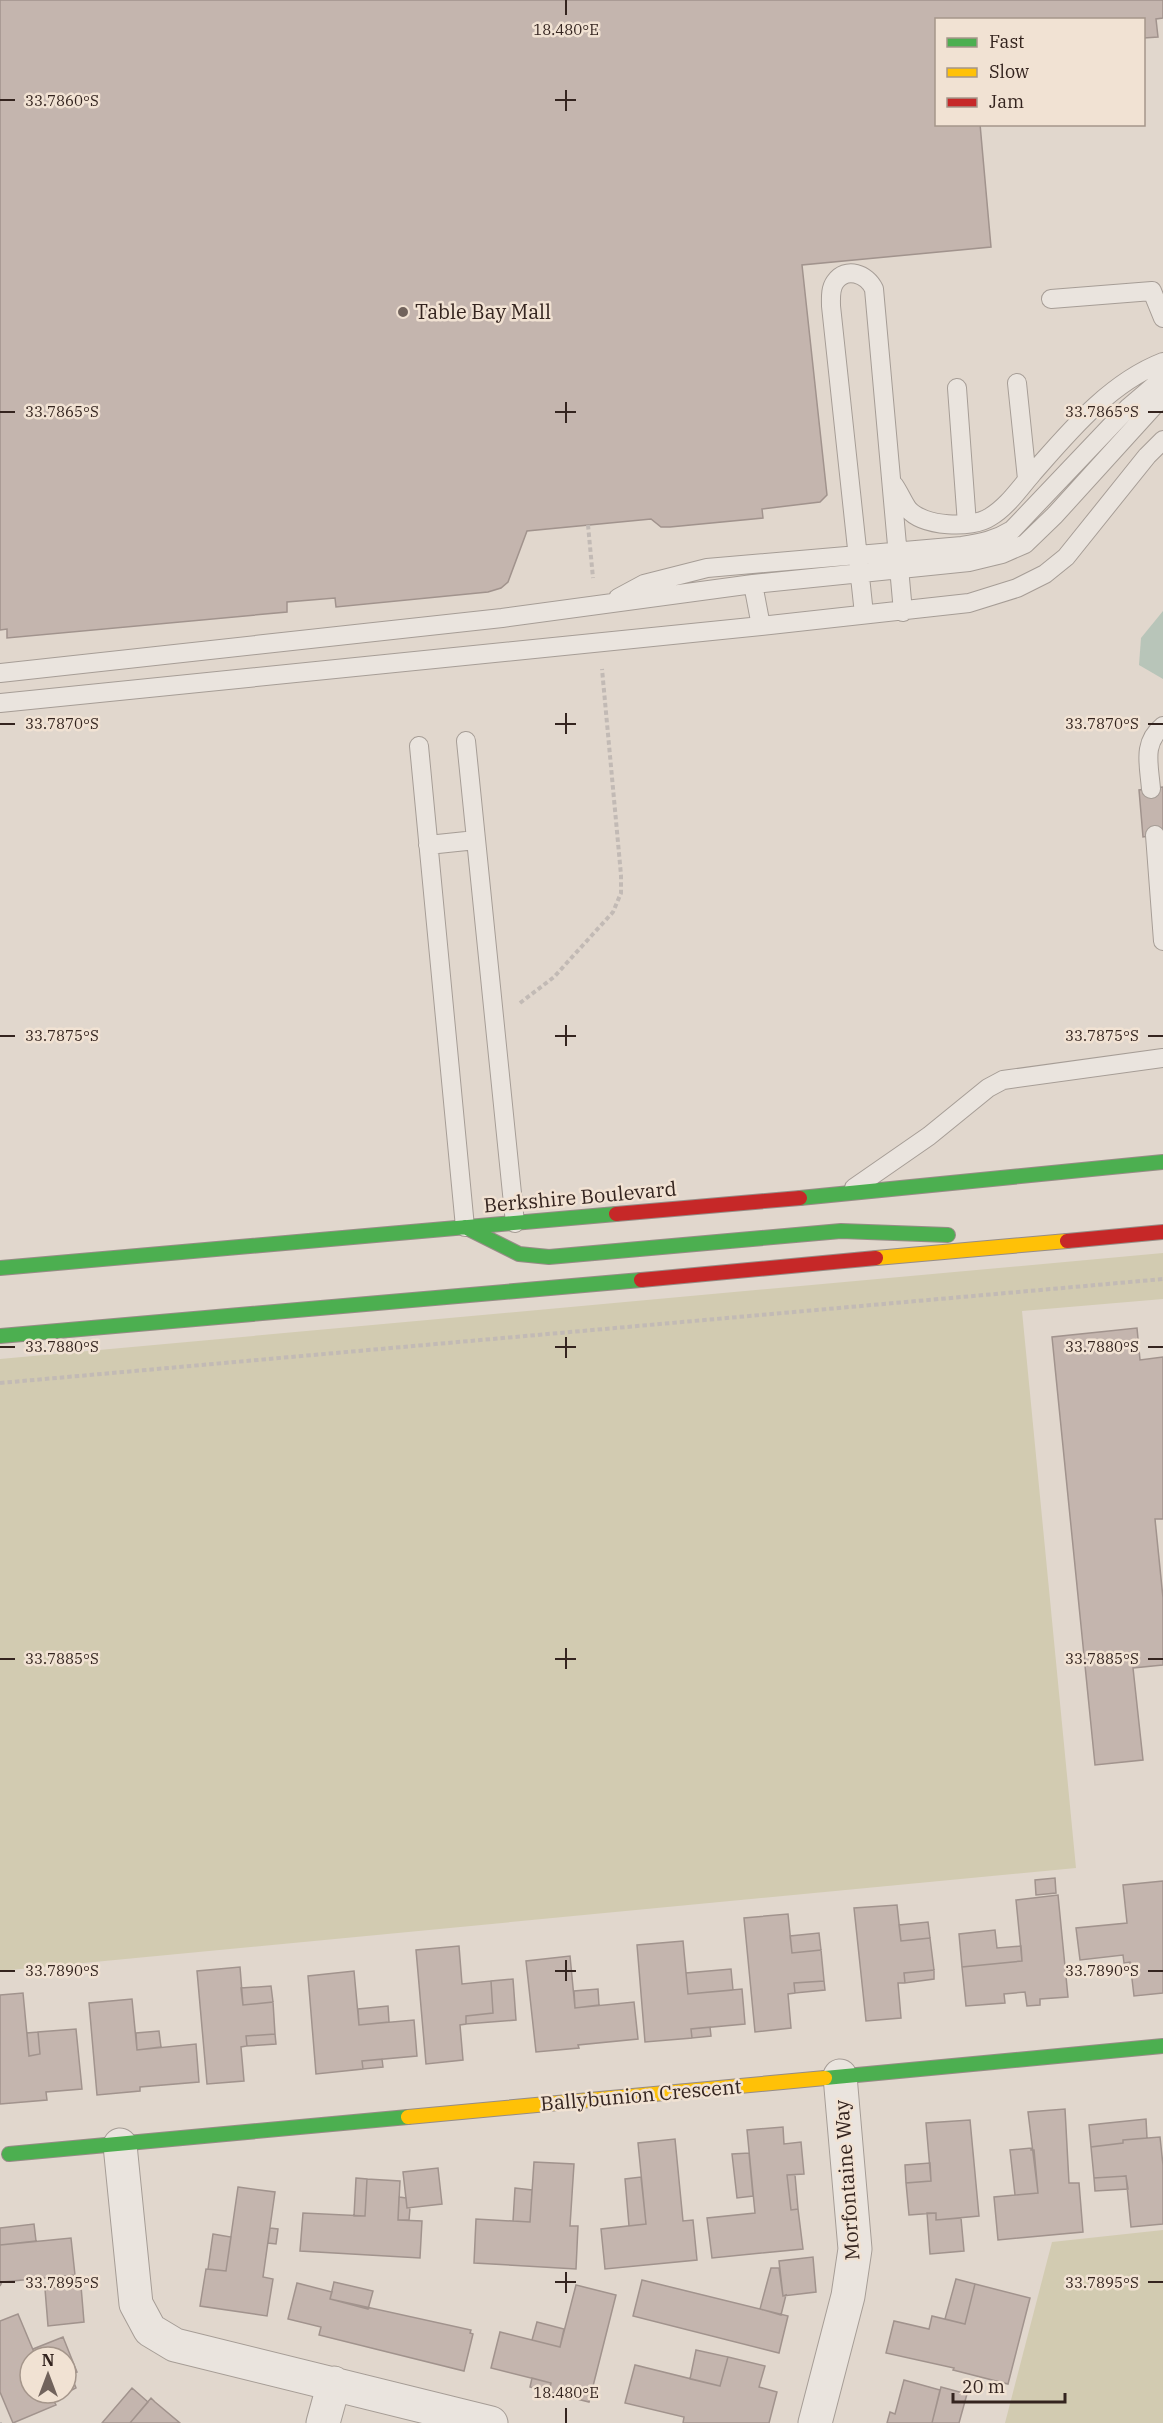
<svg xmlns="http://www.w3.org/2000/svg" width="1163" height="2423" font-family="'IBM Plex Serif',serif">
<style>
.green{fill:#d2cbb1}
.water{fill:#b8c5b9}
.building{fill:#c4b5ae;stroke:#a1938d;stroke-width:1.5}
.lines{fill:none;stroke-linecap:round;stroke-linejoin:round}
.lane-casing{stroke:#a69d96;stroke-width:20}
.street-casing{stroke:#a69d96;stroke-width:35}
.fast-casing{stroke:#968c86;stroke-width:16}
.slow-casing{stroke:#968c86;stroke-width:16}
.jam-casing{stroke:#968c86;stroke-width:16}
.path{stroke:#c2bab5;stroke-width:4;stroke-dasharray:4.5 3;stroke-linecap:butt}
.lane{stroke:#eae4de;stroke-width:18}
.street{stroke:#eae4de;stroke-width:33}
.fast{stroke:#4caf50;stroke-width:14}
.slow{stroke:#ffc107;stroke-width:14}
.jam{stroke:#c62828;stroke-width:14}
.ticks{fill:none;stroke:#34241f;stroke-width:2}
.poi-dot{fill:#71635c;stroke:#f1e2d3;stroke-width:2}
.labels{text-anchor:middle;stroke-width:5;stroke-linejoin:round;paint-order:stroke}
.poi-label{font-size:20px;fill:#34241f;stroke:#f1e2d3;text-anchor:start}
.street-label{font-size:20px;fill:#34241f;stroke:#f1e2d3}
.ticks-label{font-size:15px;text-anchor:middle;fill:#34241f;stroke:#f1e2d3;stroke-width:5;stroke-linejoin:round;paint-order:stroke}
</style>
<rect width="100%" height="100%" fill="#e1d7cd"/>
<path class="green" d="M1163,1253v46l-141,12 54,557 -1076,103v-612z
M1163,2230v193h-158l47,-181z"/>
<path class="water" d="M1163,611v68l-24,-14 2,-27z"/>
<path class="building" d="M0,0h1163v18l-7,1 2,18 -14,1v-18h-208v104h44l11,123 -189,18 25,230 -7,7 -58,7 1,9 -93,9h-9l-10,-8 -124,12 -19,51 -7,6 -13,4 -152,15 -1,-9 -48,4v10l-280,26v-9l-7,1z
M1163,787v47l-20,3 -4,-47z
M1137,1328l3,32 23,-3v162h-8l8,79v67l-30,3 10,92 -48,5 -43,-428z
M1055,1878l1,15 -20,2 -1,-15z
M1163,1881v112l-29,3 -4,-34 -6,1 -1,-8 -43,5 -4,-32 51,-5 -4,-38z
M1058,1895l10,102 -28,2v6l-13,1 -2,-14 -21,2 1,9 -39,3 -4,-39 60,-6 -6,-61z
M897,1905l4,36 29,-3 4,32 -30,3 1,10h-7l3,35 -35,3 -12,-113z
M788,1914l4,39 29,-3 3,31 -30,2 1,10 -7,1 3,34 -36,4 -11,-114z
M928,1922l2,16 -29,3 -2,-16z
M995,1930l2,18 24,-2 1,15 -60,6 -3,-33z
M819,1933l2,17 -29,3 -2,-17z
M683,1941l5,53 54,-5 3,35 -54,5 1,9 -47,4 -8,-97z
M459,1946l3,38 29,-3 2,32 -27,3v8l-6,1 3,35 -37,4 -10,-114z
M570,1956l5,52 59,-6 4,37 -60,6 1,3 -43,4 -10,-91z
M240,1967l3,38 30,-3 2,32 -29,2 1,10 -6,1 3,34 -37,3 -10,-113z
M731,1969l2,21 -45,4 -2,-21z
M934,1970v9l-29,4 -1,-10z
M354,1971l5,54 55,-5 3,36 -55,5 1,8 -47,5 -8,-98z
M513,1979l3,41 -50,4v-8l27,-3 -2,-32z
M824,1981l1,9 -30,3 -1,-10z
M271,1986l2,16 -30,3 -2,-17z
M598,1989l1,16 -24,3 -1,-17z
M23,1993l6,63 11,-2 -2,-22 38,-3 6,60 -36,3 1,8 -47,4v-109z
M132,1999l5,51 59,-6 3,38 -59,5v4l-43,4 -8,-92z
M388,2006l1,16 -30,3 -1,-16z
M710,2027l1,9 -19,2 -1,-9z
M159,2031l2,16 -24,3 -1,-17z
M38,2032l2,22 -11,2 -2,-23z
M275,2034l1,10 -29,2 -1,-10z
M382,2059l1,8 -20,2 -1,-8z
M1065,2109l4,74h10l4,49 -85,8 -4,-43 44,-4 -10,-81z
M1146,2119l1,19 -24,2v3l-32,4 -2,-22z
M970,2120l9,96 -43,4v-7l-27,2 -3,-32 25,-2 -5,-58z
M783,2127l1,17 17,-2 3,32 -17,1 4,35 7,-1 5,40 -91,9 -5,-40 48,-5 -8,-83z
M1160,2137l3,28v59l-32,3 -5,-51 -32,2 -3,-31 32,-4v-3z
M675,2139l8,82 10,-1 4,40 -92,9 -4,-40 45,-5 -8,-81z
M1031,2148v2h3l4,43 -23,2 -5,-45z
M749,2153l4,43 -16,2 -5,-44z
M534,2162l40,2 -4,62h8l-2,43 -102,-6 2,-44 54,3z
M930,2163l1,18 -25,2 -1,-18z
M438,2168l4,36 -35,4 -4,-36z
M787,2175h8l3,34 -7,1z
M1126,2176l2,13 -33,2 -1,-13z
M641,2177l5,47 -17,2 -4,-47z
M356,2178l11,1 -2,37h-11z
M367,2179l33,2 -2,39 24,1 -2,37 -120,-7 3,-38 62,3z
M238,2187l37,5 -12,85 10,2 -6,37 -67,-10 6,-37 20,2z
M515,2188l17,2 -2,32 -17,-1z
M399,2197l7,1 1,10h3l-1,12h-11z
M927,2213h9v7l25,-2 3,33 -34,3z
M34,2224l2,17 -36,4v-17z
M270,2228l8,1 -2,15 -8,-1z
M213,2234l18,3 -5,34 -18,-2z
M71,2238l4,37 -73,7 -2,4v-41z
M813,2257l3,35 -33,4 -4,-35z
M771,2268h8l4,28 3,-1 -5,20 -21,-6z
M956,2279l19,5 -10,40 -20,-5z
M642,2280l146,36 -9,37 -146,-37z
M334,2282l39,9 -5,18 -38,-10z
M297,2283l35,9 -2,7 141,31 -1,3 3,1 -9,37 -145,-36 2,-8 -33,-8z
M975,2284l55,14 -22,86 -55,-14 1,-2 -68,-15 8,-32 35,8 3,-13 33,8z
M576,2285l40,10 -27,107 -40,-10 2,-9 -60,-15 9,-36 60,15z
M70,2286h11l3,36 -36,4 -3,-37z
M18,2314l18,43h-6v36h36l-14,5 4,7 -43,18 -13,-31v-71z
M537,2322l27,7 -4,18 -28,-7z
M63,2337l14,35 -6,2 -5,-17 -4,-2 -5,2h-21l-3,-8z
M696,2350l32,7 -8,29 -30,-7z
M728,2357l37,9 -6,21 18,5 -8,31h-86l1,-6 -59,-14 10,-38 85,21z
M66,2363l10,25 -10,5z
M532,2378l19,5 -2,9 -19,-5z
M904,2380l36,10 -8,33h-45l3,-11 5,2z
M941,2387l26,7 -8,29h-27z
M132,2388l16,14 -18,21h-28z
M151,2398l4,4 25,21h-50z"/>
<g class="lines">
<g class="lane-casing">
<path id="lane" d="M1051,299l101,-8 11,27
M1017,383l10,96
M957,388l10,136
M894,485c5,7 9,17 14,24 15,18 64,20 82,8 17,-10 29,-28 42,-43 37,-42 77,-91 131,-112
M753,584l8,42
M618,598l26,-14 63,-16 255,-22c19,-3 34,-6 50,-16l117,-123 34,-29
M864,614l-33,-308c0,-8 -1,-17 4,-24 11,-16 32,-8 39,7l29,323
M0,673l502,-55 251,-34 216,-22 33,-8 23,-10 30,-29 99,-109 9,-8
M0,703l761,-77 208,-23 48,-15 28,-14 21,-17 81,-101 16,-16
M466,741l49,482
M419,746l46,481
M1151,789c-2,-25 -9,-46 12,-63
M1155,835l8,106
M428,845l48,-5
M854,1188l75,-52 59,-48 15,-8 160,-22"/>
</g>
<g class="street-casing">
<path id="street" d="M120,2145l16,159 14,26 25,15 316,78
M323,2423l11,-40
M815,2423l33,-127 7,-47 -15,-173"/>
</g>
<g class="fast-casing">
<path id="fast" d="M800,1198l363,-36
M465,1227l54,27 30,3 292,-26 107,4
M0,1268l616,-54
M0,1336l641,-56
M825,2078l338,-32
M9,2154l399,-37"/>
</g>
<g class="slow-casing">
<path id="slow" d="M876,1258l191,-17
M408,2117l417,-39"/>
</g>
<g class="jam-casing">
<path id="jam" d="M616,1214l184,-16
M1067,1241l96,-9
M641,1280l235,-22"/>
</g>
<path class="path" d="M588,525l5,53
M520,1003l34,-26 59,-65 8,-19v-18l-19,-206
M0,1383l1163,-104
M0,2422v1"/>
<use href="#lane" class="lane"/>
<use href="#street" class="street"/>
<use href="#fast" class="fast"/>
<use href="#slow" class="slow"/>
<use href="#jam" class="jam"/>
</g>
<path class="ticks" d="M566,0v15M566,90v21M0,100h15M555,100h21M566,402v21M0,412h15M555,412h21M1148,412h15M566,713v21M0,724h15M555,724h21M1148,724h15M566,1025v21M0,1036h15M555,1036h21M1148,1036h15M566,1337v21M0,1347h15M555,1347h21M1148,1347h15M566,1648v21M0,1659h15M555,1659h21M1148,1659h15M566,1960v21M0,1971h15M555,1971h21M1148,1971h15M566,2272v21M0,2282h15M555,2282h21M1148,2282h15M566,2408v15"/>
<circle class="poi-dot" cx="403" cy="312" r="6"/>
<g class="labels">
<g class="poi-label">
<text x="415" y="319">Table Bay Mall</text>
</g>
<g class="street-label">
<text transform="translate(580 1197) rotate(-5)" y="7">Berkshire Boulevard</text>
<text transform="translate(641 2095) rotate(-5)" y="7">Ballybunion Crescent</text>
<text transform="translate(847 2180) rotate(-94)" y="7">Morfontaine Way</text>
</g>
</g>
<g class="ticks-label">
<text x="566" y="35">18.480°E</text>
<text x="62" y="106">33.7860°S</text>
<text x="62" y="417">33.7865°S</text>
<text x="1102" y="417">33.7865°S</text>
<text x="62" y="729">33.7870°S</text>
<text x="1102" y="729">33.7870°S</text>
<text x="62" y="1041">33.7875°S</text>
<text x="1102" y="1041">33.7875°S</text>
<text x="62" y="1352">33.7880°S</text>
<text x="1102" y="1352">33.7880°S</text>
<text x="62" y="1664">33.7885°S</text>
<text x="1102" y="1664">33.7885°S</text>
<text x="62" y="1976">33.7890°S</text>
<text x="1102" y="1976">33.7890°S</text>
<text x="62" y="2288">33.7895°S</text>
<text x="1102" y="2288">33.7895°S</text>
<text x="566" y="2398">18.480°E</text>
</g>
<rect x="935" y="18" width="210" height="108" fill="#f1e2d3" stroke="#a5968b" stroke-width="1.5"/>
<rect x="947" y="38" width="30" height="9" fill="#4caf50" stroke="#a5968b" stroke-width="1.5"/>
<text x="989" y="48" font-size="18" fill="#34241f">Fast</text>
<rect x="947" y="68" width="30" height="9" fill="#ffc107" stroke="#a5968b" stroke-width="1.5"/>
<text x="989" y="78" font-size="18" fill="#34241f">Slow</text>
<rect x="947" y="98" width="30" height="9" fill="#c62828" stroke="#a5968b" stroke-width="1.5"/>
<text x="989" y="108" font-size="18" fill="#34241f">Jam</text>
<g transform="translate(48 2375)"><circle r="28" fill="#f1e2d3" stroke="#a5968b" stroke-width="1.5"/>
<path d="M0-4.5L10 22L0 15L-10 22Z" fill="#71635c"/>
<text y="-9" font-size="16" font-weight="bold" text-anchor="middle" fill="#34241f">N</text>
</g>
<path d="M953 2393v9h112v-9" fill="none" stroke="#34241f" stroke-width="3"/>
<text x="962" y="2393" font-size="18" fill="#34241f" stroke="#f1e2d3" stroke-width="4.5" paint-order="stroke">20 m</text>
</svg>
